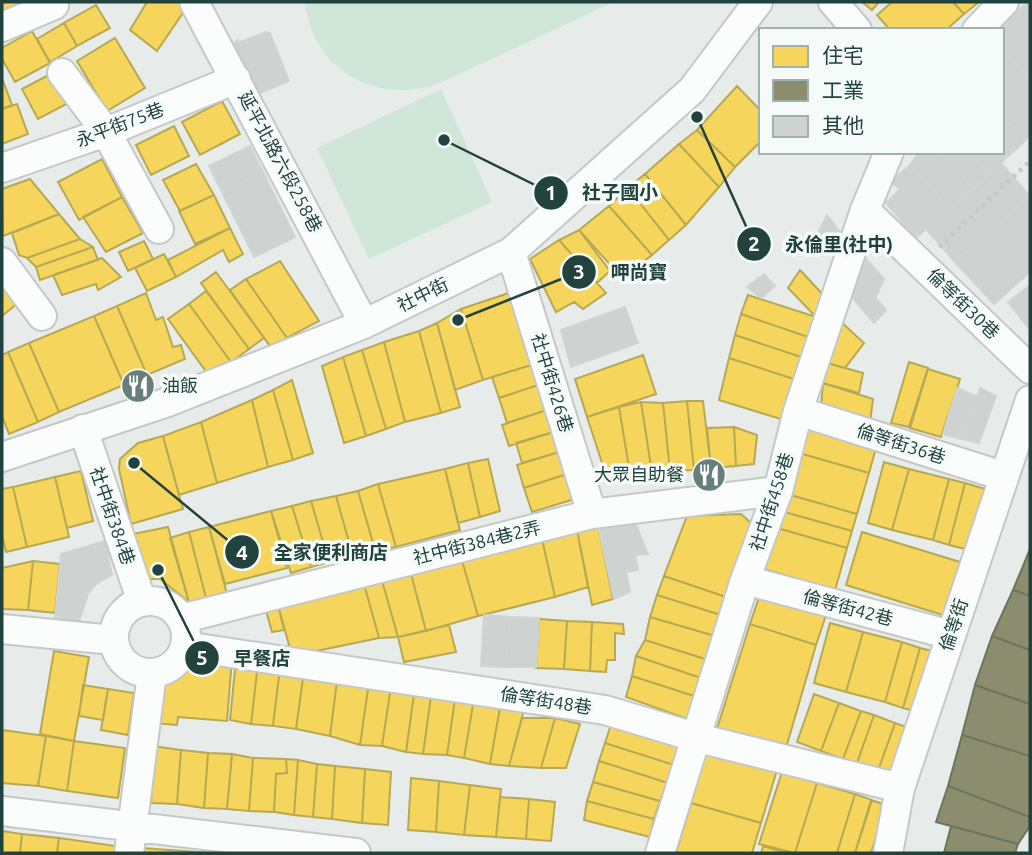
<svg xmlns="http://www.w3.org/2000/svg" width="1032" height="855" font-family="Ubuntu,'Noto Sans TC',sans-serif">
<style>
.green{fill:#cfe6d8}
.homes{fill:#f6d55c;stroke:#b6a953;stroke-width:2}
.industry{fill:#8c8c6e;stroke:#6c765f;stroke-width:2}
.building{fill:#ced3d2;stroke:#cfd5d3;stroke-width:2}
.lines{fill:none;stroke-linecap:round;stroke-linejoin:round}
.minor-casing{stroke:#c4c9c7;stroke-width:32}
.path{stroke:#c2cbca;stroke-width:4.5;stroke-dasharray:3.5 5;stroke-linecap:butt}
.minor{stroke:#fbfcfc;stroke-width:28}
.labels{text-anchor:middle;stroke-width:7;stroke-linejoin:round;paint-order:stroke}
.street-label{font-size:18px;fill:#22423d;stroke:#f5fbf9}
.poi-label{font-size:18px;fill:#22423d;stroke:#f5fbf9;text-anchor:start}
.leader{fill:none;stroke:#22423d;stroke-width:2.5}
.callout-dot{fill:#22423d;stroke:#f5fbf9;stroke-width:2.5}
.mark-label{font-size:21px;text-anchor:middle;font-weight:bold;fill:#fff}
.callout-label{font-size:19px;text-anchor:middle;font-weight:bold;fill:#22423d;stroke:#f5fbf9;stroke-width:7;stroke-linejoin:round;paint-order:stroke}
</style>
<rect width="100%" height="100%" fill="#e7ecea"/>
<path class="green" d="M305,2h309l-176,82c-63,21 -126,-15 -133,-82z
M441,89l51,113 -123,57 -52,-111z"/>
<path class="homes" d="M2,2h22l4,12 -26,7z
M147,2h34l6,5 -30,44 -27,-21z
M862,2h17l-7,8z
M892,2h61l11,12 -18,16h-56l-13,-15z
M953,2h26l-15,12z
M96,5l14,23 -33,18 -13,-23z
M64,23l13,23 -27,16 -13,-23z
M32,31l18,32 -35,19 -13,-23v-11z
M115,38l30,50 -38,23 -30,-50z
M56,71l16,30 -34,18 -16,-30z
M2,78l10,27 -10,4z
M737,86l24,25v30l-26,26 -38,-37z
M222,101l18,33 -40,21 -18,-33z
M17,104l11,30 -26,10v-35z
M174,126l15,30 -38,19 -15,-30z
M697,130l38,37 -16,20 -40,-43z
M679,144l40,43 -33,38 -41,-51z
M102,159l20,38 -43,23 -21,-38z
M196,164l18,31 -34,16 -17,-31z
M645,174l41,51 -17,15 -41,-52z
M30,179l29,35 -56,22 -1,-47z
M628,188l41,52 -17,15 -43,-49z
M214,195l16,33 -35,16 -16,-33z
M122,197l21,36 -37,19 -23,-35z
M609,206l43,49 -30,23 -43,-48z
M59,214l21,25 -53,19 -8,-3 -7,-22z
M230,228l13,26 -14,8 -6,-12 -47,27 -8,-17z
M579,230l31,41 -13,12 -38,-43z
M80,239l13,8 -57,20 -9,-9z
M559,240l47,53 -23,16 -9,-7 -18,10 -26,-53z
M144,241l9,18 -25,12 -9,-19z
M93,247l5,13 -58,20 -4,-13z
M164,254l12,23 -29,14 -12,-23z
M102,258l19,19 -23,13 -2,-6 -34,11 -9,-20z
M280,261l39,60 -32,17 -41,-59z
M800,270l26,28 -10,19 -28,-29z
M216,272l48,66 -15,11 -48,-66z
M246,279l41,59 -15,11 -42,-59z
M2,280l17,22 -17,14z
M206,291l43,58 -18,13 -42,-58z
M515,291l23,72 -55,17 -22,-71z
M146,293l10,27 7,-3 10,30 8,-2 4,14 -38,16 -30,-69z
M748,295l68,22 -5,21 -70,-24z
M189,304l42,58 -21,15 -42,-58z
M117,306l30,69 -23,10 -30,-69z
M461,309l22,71 -28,10 -18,-67z
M741,314l70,24 -7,20 -69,-23z
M94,316l30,69 -65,27 -30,-69z
M838,319l26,24 -19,25 -18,-5z
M437,323l23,84 -19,6 -22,-82z
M419,331l22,82 -36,9 -21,-80z
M735,335l69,23 -7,22 -68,-22z
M384,342l21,80 -19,7 -24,-79z
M29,343l30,69 -21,10 -30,-70z
M362,350l24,79 -20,7 -23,-79z
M8,352l30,70 -29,12 -7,-18v-61z
M643,355l13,39 -69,23 -12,-38z
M343,357l23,79 -22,7 -22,-77z
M729,358l68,22 -13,40 -65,-20z
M909,362l19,6 -19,59 -18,-4z
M538,363l6,20 -45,15 -7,-21z
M827,363l36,10 -4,20 -36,-10z
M928,369l32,10 -19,58 -31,-9z
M292,380l21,73 -20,7 -20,-70z
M544,383l9,25 -46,15 -8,-25z
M823,383l50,16 -3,24 -49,-15z
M273,390l20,70 -25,7 -16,-67z
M252,400l16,67 -51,16 -16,-61z
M687,401h16l8,67 -17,2z
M687,401l7,69 -24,1 -7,-68z
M641,402l22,1 7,68 -18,2z
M641,402l11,71 -22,1 -11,-67z
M619,407l11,67 -24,1 -19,-58z
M553,408l7,22 -51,16 -7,-21z
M201,422l16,61 -38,12 -16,-59z
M734,427l23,8 -3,29 -18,2z
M734,427l2,39 -25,2 -4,-40z
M806,428l70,20 -7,25 -70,-20z
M560,430l6,20 -44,13 -6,-20z
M163,436l20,73 -52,15 -12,-55 1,-10 18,-16z
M566,450l7,22 -49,16 -7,-23z
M799,453l70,20 -12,41 -70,-20z
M488,459l12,52 -20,6 -12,-54z
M884,462l25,7 -17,61 -24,-7z
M468,463l12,54 -22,6 -13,-54z
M445,469l15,61 -64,17 -18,-63z
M909,469l40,10 -16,61 -41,-10z
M81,471l12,50 -26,7 -12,-51z
M573,472l8,25 -49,15 -8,-24z
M55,477l14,60 -42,10 -14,-60z
M949,479l16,4 -16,62 -16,-5z
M965,483l20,6 -16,61 -20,-5z
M378,484l18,63 -21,3 -17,-59z
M13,487l14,60 -21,5 -4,-17v-46z
M358,491l17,59 -22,6 -17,-60z
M787,494l70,20 -5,17 -71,-20z
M336,496l17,60 -24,6 -18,-61z
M311,501l18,61 -18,5 -19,-61z
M292,506l19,61 -20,6 -20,-62z
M271,511l16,57 -62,16 -16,-57z
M781,511l71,20 -5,17 -70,-20z
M741,514l10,9 -25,74 -62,-21 23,-60z
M598,525l15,74 -21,6 -15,-75z
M168,527l21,75 -29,-23h-16l-11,-45z
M209,527l18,67 -21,4 -17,-66z
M777,528l70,20 -12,42 -71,-21z
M577,530l11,57 -33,10 -13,-58z
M189,532l17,66 -17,4 -19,-64z
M862,532l98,30 -17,53 -97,-30z
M542,539l13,58 -77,19 -17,-59z
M461,557l17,59 -52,15 -16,-61z
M33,561l-5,49 -26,-1v-41z
M33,561l27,3 -5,49 -27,-3z
M410,570l16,61 -28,6 -17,-60z
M664,576l62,21 -5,18 -64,-20z
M381,577l17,60 -19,1 -15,-54z
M364,584l15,54 -87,18 -14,-51z
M763,585l66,21 -13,39 -66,-21z
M657,595l64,20 -6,21 -65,-19z
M278,605l6,25 -12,2 -7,-25z
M650,617l65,19 -7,24 -63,-20z
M539,619l28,2 -3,48 -28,-1z
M567,621l25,1 -2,49 -26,-2z
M592,622l31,2 1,10 -9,-1v27h-8l-1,12 -16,-1z
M830,623l33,9 -17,60 -32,-9z
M750,624l66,21 -30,103 -70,-16z
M449,625l7,27 -52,10 -6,-25z
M863,632l39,10 -17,60 -39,-10z
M645,640l63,20 -7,18 -65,-22z
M902,642l18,6 -17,60 -18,-6z
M920,648l20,5 -17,60 -20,-5z
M54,651l35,6 -15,84 -34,-7z
M194,656l38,3 -5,62 -49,-4 -1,8 -24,-2 3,-46 18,-6z
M636,656l65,22 -4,19 -65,-21z
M236,659l22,4 -7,61 -21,-4z
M258,663l22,5 -7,58 -22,-2z
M280,668l24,3 -8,58 -23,-3z
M304,671l34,2 -8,63 -34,-7z
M338,673l31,9 -9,63 -30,-9z
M632,676l65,21 -7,23 -64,-23z
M369,682l22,4 -9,60 -22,-1z
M83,685l25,4 -5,31 -24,-4z
M391,686l24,1 -9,65 -24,-6z
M415,687l17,2 -9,65 -17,-2z
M108,689l26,4 -6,42 -27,-5z
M432,689l24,3 -9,63 -24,-1z
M456,692l19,1 -11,65 -17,-3z
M475,693l26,9 -11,62 -26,-6z
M814,694l25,9 -18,48 -24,-9z
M501,702h25l-17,64 -19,-2z
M839,703l22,8 -18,48 -22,-8z
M861,711l13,4 -17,48 -14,-4z
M874,715l21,8 -17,48 -21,-8z
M522,718h33l-14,50 -32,-2z
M555,718l25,6 -14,44h-25z
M613,718l68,22 -7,25 -69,-22z
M895,723l17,6 -17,48 -17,-6z
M2,730l44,6 -8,50 -36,-3z
M46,736l28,5 -7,50 -29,-5z
M74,741l51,7 -7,50 -51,-7z
M605,743l69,22 -6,18 -69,-22z
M153,746l28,4 -4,54 -26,-1z
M707,749l70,21 -16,53 -70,-20z
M181,750l27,3 -4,55 -27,-4z
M208,753l24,1 -5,55 -23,-1z
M232,754l21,4 -4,53 -22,-2z
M253,758l33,1 1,14 -11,1 -2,38 -25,-1z
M286,759l12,1 -4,55 -20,-3 2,-38 11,-1z
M298,760l19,4 -4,53 -19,-2z
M599,761l69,22 -8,18 -67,-19z
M317,764l18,2 -3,53 -19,-2z
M335,766l30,3 -3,54 -30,-4z
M365,769l26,3 -3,53 -26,-2z
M782,772l35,11 -22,70 -36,-9z
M411,778l28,3 -3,51 -28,-2z
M439,781l31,4 -6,50 -28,-3z
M593,782l67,19 -6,18 -67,-18z
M817,783l38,11 -18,59h-42z
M470,785l31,4 -5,48 -32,-2z
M855,794l17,6 -17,53h-18z
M500,797l29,2 -3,40 -30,-2z
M529,799l26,3 -4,39 -25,-2z
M871,800l15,5 -15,48h-16z
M587,801l67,18 -4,18 -66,-17z
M691,803l70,20 -9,30h-76z
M2,831l20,3 -2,19h-18z
M22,834l37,4 -2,15h-37z
M59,838l64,9v6h-66z
M763,846l24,7h-26z
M142,848l68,5h-69z"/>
<path class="industry" d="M1030,549v47l-17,-6z
M1013,590l17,6v54l-38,-14z
M992,636l38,14v54l-55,-19z
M975,685l55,19v52l-68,-21z
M962,735l68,21v61l-82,-31z
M948,786l82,31v9l-12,18 -82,-22z
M951,826l67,18 -3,9h-71z"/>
<path class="building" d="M1028,2h2v11l-7,-7z
M1023,6l7,7v66l-28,-29v-20h-3z
M266,32l4,1 19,48 -34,14 -24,-48 7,-7v3z
M1002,50l28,29v56l-4,5 -24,-24z
M1002,116l24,24 -19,17 -5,-5z
M250,146l13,26 -41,20 -13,-26z
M920,152h19l36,37 -25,19 -41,-42z
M939,152h30l21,22 -15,15z
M969,152h33l5,5 -17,17z
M1001,163l29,33 -75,66 -29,-33z
M909,166l41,42 -34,30 -30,-35 14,-14 -10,-7z
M263,172l32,65 -41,20 -32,-65z
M1030,196v76l-36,32 -39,-42z
M827,215l14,18 -7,19 -16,-19z
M858,250l26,29 -8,18 -25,-28z
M851,269l35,41 -12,13 -29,-35z
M764,274l11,12 -14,12 -14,-11z
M1030,285v45l-22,-28z
M625,307l13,36 -67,24 -10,-37z
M957,388l19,8 -15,43 -18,-5z
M980,388l16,8 -17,47 -16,-4z
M634,520l14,34 -13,1 3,15 -12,2 4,20 -16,7 -16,-74z
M105,541l7,34 -16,9 -8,10 -9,28 -24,-3 6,-65z
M484,615l26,2 -5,50 -24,-1z
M511,617l28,1 -3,49h-31z"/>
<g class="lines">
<g class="minor-casing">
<path id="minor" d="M194,2l170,322
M833,2l24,28
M2,27l52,-22
M977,30l27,-28
M62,73l44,59 53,97
M2,168l104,-36 130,-53
M865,210l165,159
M511,252l81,262
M2,262l40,54
M798,411l205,65
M83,429l59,173
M2,457l166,-55 196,-78 147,-72 181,-162 66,-88
M745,580l206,55
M114 637a36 36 0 1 1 72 0a36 36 0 1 1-72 0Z
M181,619l411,-105 186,-23
M2,629l111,11
M185,646l420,64 93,28 202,50
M2,811l354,42
M129,853l23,-180
M660,853l85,-273 33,-89 20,-80 67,-201 24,-58
M888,853l12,-65 130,-388"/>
</g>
<path class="path" d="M939,247l91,-86"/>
<use href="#minor" class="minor"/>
</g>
<defs>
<g id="restaurant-disc" transform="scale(1.75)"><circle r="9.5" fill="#677e7a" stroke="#f5fbf9"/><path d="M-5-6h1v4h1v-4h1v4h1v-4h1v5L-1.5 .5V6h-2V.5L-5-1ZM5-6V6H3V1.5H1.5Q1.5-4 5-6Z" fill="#fff"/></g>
</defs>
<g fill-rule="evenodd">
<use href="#restaurant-disc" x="138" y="386"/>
<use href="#restaurant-disc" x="709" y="475"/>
</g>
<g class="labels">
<g class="street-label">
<text transform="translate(120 125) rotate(-21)" y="6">永平街75巷</text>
<text transform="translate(280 162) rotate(62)" y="6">延平北路六段258巷</text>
<text transform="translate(423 295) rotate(-26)" y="6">社中街</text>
<text transform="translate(963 304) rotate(44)" y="6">倫等街30巷</text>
<text transform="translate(552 383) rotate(73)" y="6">社中街426巷</text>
<text transform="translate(901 444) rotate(18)" y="6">倫等街36巷</text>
<text transform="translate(772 502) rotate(-72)" y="6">社中街458巷</text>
<text transform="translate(112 516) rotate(71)" y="6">社中街384巷</text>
<text transform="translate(477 543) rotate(-14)" y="6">社中街384巷2弄</text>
<text transform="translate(848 608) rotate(15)" y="6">倫等街42巷</text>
<text transform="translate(954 625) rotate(-72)" y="6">倫等街</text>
<text transform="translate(546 701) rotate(9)" y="6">倫等街48巷</text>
</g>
<g class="poi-label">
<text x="162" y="392">油飯</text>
<text x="684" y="481" text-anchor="end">大眾自助餐</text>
</g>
</g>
<path class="leader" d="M444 140L551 193M697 117L754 244M458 320L579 272M134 463L242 552M158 570L202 658"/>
<g class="callout-dot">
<circle cx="444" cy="140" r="7"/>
<circle cx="697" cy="117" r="7"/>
<circle cx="458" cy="320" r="7"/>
<circle cx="134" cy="463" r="7"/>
<circle cx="158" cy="570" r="7"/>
<circle cx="551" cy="193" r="18"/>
<circle cx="754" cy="244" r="18"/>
<circle cx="579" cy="272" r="18"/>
<circle cx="242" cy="552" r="18"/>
<circle cx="202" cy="658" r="18"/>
</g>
<g class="mark-label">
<text x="551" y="200">1</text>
<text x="754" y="251">2</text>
<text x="579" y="279">3</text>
<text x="242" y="560">4</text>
<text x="202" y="665">5</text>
</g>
<g class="callout-label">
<text x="620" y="199">社子國小</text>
<text x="839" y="251">永倫里(社中)</text>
<text x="639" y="279">呷尚寶</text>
<text x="331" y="559">全家便利商店</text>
<text x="262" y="665">早餐店</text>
</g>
<rect width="1032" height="855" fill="none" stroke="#22423d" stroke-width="7"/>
<rect x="759" y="28" width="245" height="126" fill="#f5fbf9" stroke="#a1b1ae" stroke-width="2"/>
<rect x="773" y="46" width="35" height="21" fill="#f6d55c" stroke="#a1b1ae" stroke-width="2"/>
<text x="822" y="63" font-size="21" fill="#22423d">住宅</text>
<rect x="773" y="80" width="35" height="21" fill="#8c8c6e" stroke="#a1b1ae" stroke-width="2"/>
<text x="822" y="98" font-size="21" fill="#22423d">工業</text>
<rect x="773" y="116" width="35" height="21" fill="#ced3d2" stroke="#a1b1ae" stroke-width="2"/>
<text x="822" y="133" font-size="21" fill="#22423d">其他</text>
</svg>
